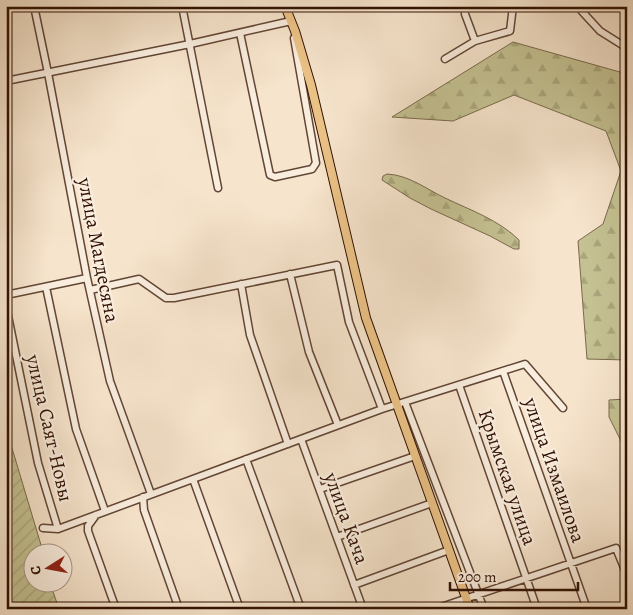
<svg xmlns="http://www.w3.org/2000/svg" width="633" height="615" font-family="Alegreya,serif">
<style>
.forest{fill:url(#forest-firs);stroke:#7a694a}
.garden{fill:url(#garden-furrows);stroke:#7a694a}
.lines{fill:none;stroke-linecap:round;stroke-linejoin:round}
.minor-casing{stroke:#624635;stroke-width:9}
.major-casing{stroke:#311103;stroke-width:10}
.minor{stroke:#f9edde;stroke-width:6}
.major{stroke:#ebc286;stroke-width:8}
.labels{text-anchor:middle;stroke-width:4.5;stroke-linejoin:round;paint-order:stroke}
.street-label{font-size:20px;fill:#311103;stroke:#f9edde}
</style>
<defs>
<pattern id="forest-firs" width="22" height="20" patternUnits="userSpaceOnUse" patternTransform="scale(1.25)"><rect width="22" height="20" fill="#c4c192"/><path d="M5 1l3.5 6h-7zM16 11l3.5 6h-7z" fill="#a9a57c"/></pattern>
<pattern id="garden-furrows" width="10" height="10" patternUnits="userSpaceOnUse" patternTransform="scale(1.25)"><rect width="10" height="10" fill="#c4c192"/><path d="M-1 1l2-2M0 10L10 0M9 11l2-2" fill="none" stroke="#a9a57c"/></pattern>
</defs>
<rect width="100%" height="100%" fill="#f6e4cc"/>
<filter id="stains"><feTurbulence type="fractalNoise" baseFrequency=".004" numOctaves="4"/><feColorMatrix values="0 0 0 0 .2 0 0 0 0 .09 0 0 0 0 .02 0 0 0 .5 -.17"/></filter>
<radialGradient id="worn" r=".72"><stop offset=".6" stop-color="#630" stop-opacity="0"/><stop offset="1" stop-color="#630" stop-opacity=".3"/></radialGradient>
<path class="forest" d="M513,42l114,32v286l-40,-1 -9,-118 25,-17 18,-53 -15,-40 -92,-36 -61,26 -61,-4z
M387,174c22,1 39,15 58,24 25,12 54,22 74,42v9h-5l-24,-13 -59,-27 -21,-11 -28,-18 1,-4z
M627,399v54l-18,-36v-17z"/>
<path class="garden" d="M6,428l35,117 -4,2 2,5h-7v30l18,1 9,26h-53z"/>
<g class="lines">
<g class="minor-casing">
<path id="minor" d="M34,6l14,67 39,205 23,103 41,113
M182,6l36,182
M465,6v8l10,27
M577,6l23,25 27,17
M240,33l30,142 5,2 37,-8 4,-6 -22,-125
M445,59l30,-18 35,-10 3,-25
M6,81l184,-37 101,-23v2
M290,274l19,78 29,73
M241,284l9,51 38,109
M46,287l30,142 29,82
M90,290l49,-11 27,19h8l163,-33 12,57 33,87
M6,295l81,-17
M6,306l32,157 20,66
M503,371l84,238
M459,385l78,224
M405,402l79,207
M301,439l62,170
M246,459l55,150
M193,479l47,130
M320,489l95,-33
M143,497l1,13 35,99
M96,515l-8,11v5l28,78
M43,528l15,1 324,-120 143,-45 38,44
M337,537l95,-34
M354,585l95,-35
M435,609l181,-61 11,27"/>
</g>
<g class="major-casing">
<path id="major" d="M285,6l10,25 16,54 55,233 104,291"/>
</g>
<use href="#minor" class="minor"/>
<use href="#major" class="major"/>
</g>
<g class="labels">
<g class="street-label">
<text transform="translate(99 250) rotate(79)" y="7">улица Магдесяна</text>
<text transform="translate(50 428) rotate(77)" y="7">улица Саят-Новы</text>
<text transform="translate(555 470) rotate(71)" y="7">улица Измаилова</text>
<text transform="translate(508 477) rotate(71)" y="7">Крымская улица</text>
<text transform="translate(347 518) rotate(70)" y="7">улица Кача</text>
</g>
</g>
<rect width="633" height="615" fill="none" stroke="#f6e4cc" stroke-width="25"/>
<rect x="8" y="8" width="618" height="600" fill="none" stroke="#311103" stroke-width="2.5"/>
<rect x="12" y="12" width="608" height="590" fill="none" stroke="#311103"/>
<g transform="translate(48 568) rotate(259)"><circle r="24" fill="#f9edde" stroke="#a99586"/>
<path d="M0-4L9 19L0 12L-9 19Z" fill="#8f2418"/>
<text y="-8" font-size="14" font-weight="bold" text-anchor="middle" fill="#311103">С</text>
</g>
<path d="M450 582v8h128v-8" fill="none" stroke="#311103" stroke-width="2.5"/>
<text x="458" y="582" font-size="15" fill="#311103" stroke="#f9edde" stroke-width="4" paint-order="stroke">200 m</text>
<rect width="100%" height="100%" filter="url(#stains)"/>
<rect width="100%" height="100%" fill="url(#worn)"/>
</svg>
